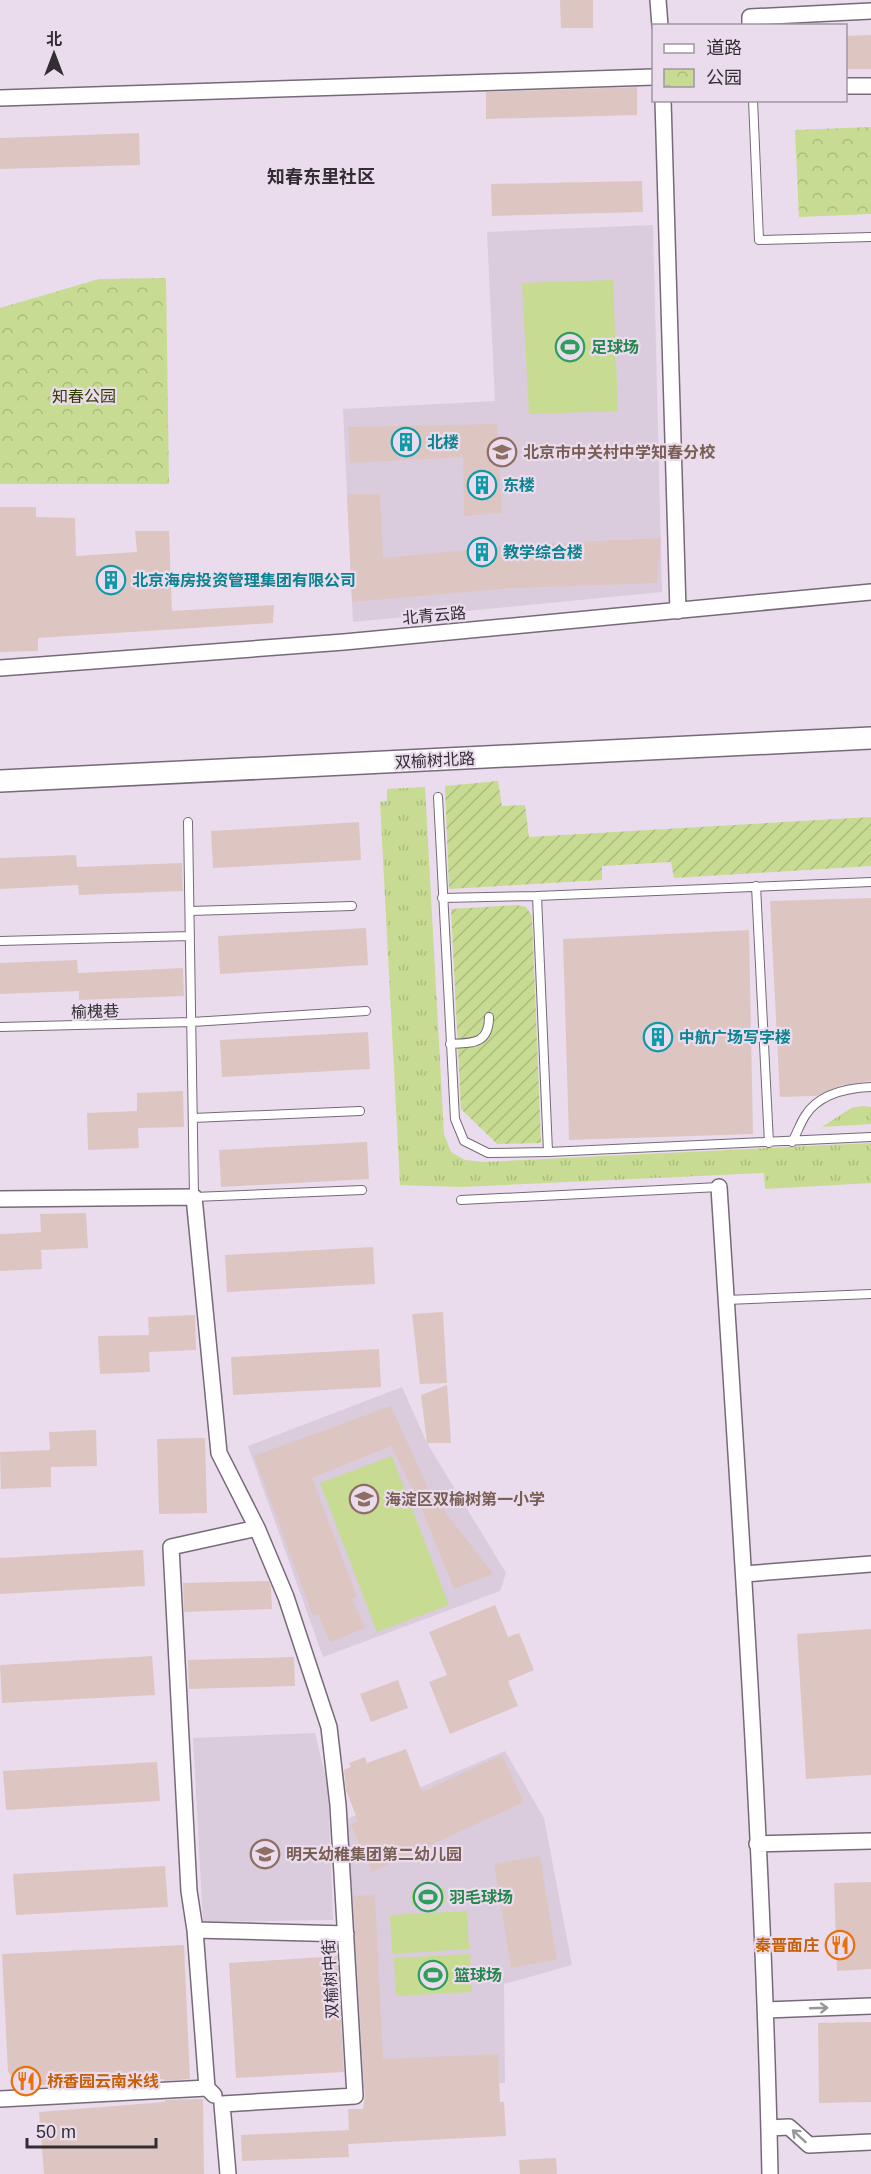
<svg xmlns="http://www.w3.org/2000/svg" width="871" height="2174" font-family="Arial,'Noto Sans SC',sans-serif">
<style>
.education{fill:#dacbdd}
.grass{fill:url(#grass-tufts)}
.park{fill:url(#park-crowns)}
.garden{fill:url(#garden-furrows)}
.pitch{fill:#c7dc92}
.building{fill:#ddc6c2}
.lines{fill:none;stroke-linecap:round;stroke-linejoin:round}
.lane-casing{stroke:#766a78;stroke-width:10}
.street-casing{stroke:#766a78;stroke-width:18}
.secondary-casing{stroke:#766a78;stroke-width:24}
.lane{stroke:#fff;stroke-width:8}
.street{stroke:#fff;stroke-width:15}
.secondary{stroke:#fff;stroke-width:21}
.oneway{stroke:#989699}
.labels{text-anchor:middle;stroke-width:4.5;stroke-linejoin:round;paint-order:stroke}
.leisure-label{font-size:16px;font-weight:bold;fill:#27864d;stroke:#eadced;text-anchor:start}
.park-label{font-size:16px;fill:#323e01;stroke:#eadced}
.culture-label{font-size:16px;font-weight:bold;fill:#0d838f;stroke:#eadced;text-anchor:start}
.education-label{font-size:16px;font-weight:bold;fill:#785e54;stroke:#eadced;text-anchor:start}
.street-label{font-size:16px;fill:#322d33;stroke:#eadced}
.food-label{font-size:16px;font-weight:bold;fill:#c56008;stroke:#eadced;text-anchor:end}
.neighbourhood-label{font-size:18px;font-weight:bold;fill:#322d33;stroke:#eadced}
</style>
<defs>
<pattern id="grass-tufts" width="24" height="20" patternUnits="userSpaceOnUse" patternTransform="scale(1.5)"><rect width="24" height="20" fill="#c7dc92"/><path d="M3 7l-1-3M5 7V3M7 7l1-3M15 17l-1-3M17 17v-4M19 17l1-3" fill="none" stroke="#abbd7e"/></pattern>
<pattern id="park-crowns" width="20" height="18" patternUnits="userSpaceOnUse" patternTransform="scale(1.5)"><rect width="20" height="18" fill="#c7dc92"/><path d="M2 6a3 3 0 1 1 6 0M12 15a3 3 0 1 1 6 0" fill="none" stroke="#abbd7e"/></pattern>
<pattern id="garden-furrows" width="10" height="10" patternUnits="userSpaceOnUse" patternTransform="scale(1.5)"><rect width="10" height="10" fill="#c7dc92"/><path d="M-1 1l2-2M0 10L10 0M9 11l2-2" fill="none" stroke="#abbd7e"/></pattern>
</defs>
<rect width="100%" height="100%" fill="#eadced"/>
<path class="education" d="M653,225l9,367 -309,30 -10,-213 152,-8 -8,-169z
M402,1387l25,56 79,130 -6,18 -177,66 -75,-211z
M315,1733l13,54 5,133 -130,2 -10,-184z
M505,1751l39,67 28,147 -68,19 1,99 -146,5 -17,-267z"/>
<path class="grass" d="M425,787l19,347 7,18 14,8 19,2 387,-19v40l-106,6 -1,-16 -304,14 -60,-2 -20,-383 7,-1v-12z
M863,1106l8,1v17l-49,3 29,-19z"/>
<path class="park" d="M871,127v87l-72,3 -4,-87z
M166,278l3,206h-169v-176l99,-29z"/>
<path class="garden" d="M498,781l4,25 23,-1 4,32 342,-20v49l-197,12 -3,-16 -69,4v14l-153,9 -4,-103z
M517,905l9,2 6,9 9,227 -44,1 -36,-35 -10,-200z"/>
<path class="pitch" d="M613,280l5,131 -89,3 -7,-131z
M392,1456l57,149 -72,27 -57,-149z
M444,1888l1,15 -33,2 -1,-15z
M467,1911l2,38 -77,5 -2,-39z
M470,1954l2,38 -76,4 -2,-38z"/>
<path class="building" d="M560,0h33v28h-32z
M871,35v34h-25v-33z
M637,87v28l-151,4v-27z
M139,133l1,32 -140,4v-31z
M642,181l1,31 -151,4 -1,-32z
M497,424l5,89 -38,3 -1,-59 -113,6 -2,-36z
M347,494h33l3,64 132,-13 146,-7 -4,45 -143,5 -162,14z
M0,507h36v10l39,1 1,38 61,-4 -2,-21h34l3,80 102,-6 -1,18 -235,15v13l-38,1z
M359,822l2,38 -148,8 -2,-37z
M76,855l1,12 105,-4 1,28 -104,4 -1,-10 -78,4v-31z
M871,898v183l-29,4 -26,11 -36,1 -10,-196z
M366,928l2,37 -148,9 -2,-38z
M749,930l4,204 -184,6 -6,-201z
M77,960l1,13 105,-5 1,28 -105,4v-9l-79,3v-31z
M368,1032l2,37 -148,8 -2,-37z
M183,1091l1,36 -46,1 1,20 -51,2 -1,-37 50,-2v-18z
M367,1142l2,37 -148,8 -2,-37z
M86,1213l2,35 -47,2 1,19 -42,2v-37l41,-2 -1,-18z
M373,1247l2,37 -148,8 -2,-37z
M443,1312l4,71 -27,1 -8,-70z
M195,1315l1,35 -47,2 1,20 -50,2 -2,-38 51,-1 -1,-18z
M379,1349l2,38 -148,8 -2,-38z
M447,1385l4,58h-24l-6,-48z
M391,1406l45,100 4,-1 53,69 -39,15 -36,-89 -27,-54 -79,32 45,119 -5,2 13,29 -35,14 -12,-28 -5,2 -59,-160z
M96,1430l1,36 -46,1v20l-50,2 -1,-37 50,-2 -1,-18z
M205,1438l2,75 -48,1 -2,-75z
M143,1550l2,36 -145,8v-36z
M269,1581l2,6 1,22 -88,3 -1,-29z
M495,1605l13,32 11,-4 15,37 -26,11 10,25 -68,28 -21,-52 18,-7 -18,-43z
M871,1629v146l-65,4 -9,-145z
M152,1656l3,39 -153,8 -2,-38z
M294,1657l1,29 -106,3 -1,-29z
M398,1680l10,28 -37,14 -11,-28z
M406,1749l16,43 80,-37 22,47 -152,70 -21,-47 7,-4 -12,-31 -2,-20 7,-3 -2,-4 16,-6 2,6z
M157,1762l3,39 -154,9 -3,-39z
M540,1856l17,104 -46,8 -17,-104z
M165,1866l3,41 -152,8 -3,-41z
M871,1882v87l-34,2 -3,-88z
M375,1895l8,164 115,-5 2,48h4l2,34 -158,8 1,13 -107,4 -1,-26 108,-5 -1,-21h15l2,-14 -12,-199z
M184,1945l6,134 -26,2v-2l-142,7 -14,-14 -6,-118z
M337,1956l7,116 -108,6 -7,-115z
M871,2022v80l-52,1 -1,-80z
M203,2099l1,75h-160l-5,-62 126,-10v-2z
M556,2158l1,16h-37l-1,-14z"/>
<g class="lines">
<g class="lane-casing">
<path id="lane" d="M753,100l6,140 112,-3
M438,797l17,322 9,22 24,12 60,-1 323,-15
M188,822l6,375 168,-7
M756,886l13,257
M537,896l11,256
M442,898l95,-2 334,-14
M190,911l162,-5
M0,941l190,-5
M0,1027l192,-5 174,-11
M450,1044c23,-1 39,0 39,-27
M193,1118l167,-7
M792,1142c5,-9 8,-18 13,-26 14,-23 42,-28 66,-29
M461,1200l258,-13
M726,1300l145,-6"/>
</g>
<g class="street-casing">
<path id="street" d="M658,0l2,26
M750,26v-9l121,-6
M846,86h25
M0,98l654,-21
M663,100l15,511
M0,668l344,-26 527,-50
M719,1187c21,329 44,658 51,987
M0,1199l194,-2 25,256 38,75
M744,1574l127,-10
M757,1844l114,-3
M195,1930l151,4
M766,2010l105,-4
M207,2088l-12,-158 -6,-39 -18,-344 86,-19 29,69 43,130 9,78 17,291 -133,8
M0,2099l207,-11 7,7
M222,2104l6,70
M769,2128l20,-1 20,18 62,-3"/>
</g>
<g class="secondary-casing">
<path id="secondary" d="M0,781l871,-43"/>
</g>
<use href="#lane" class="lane"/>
<use href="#street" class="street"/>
<use href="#secondary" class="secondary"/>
</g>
<defs><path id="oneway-shaft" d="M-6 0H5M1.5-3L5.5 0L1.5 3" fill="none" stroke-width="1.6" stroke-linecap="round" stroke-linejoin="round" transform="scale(1.5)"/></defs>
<g class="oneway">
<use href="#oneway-shaft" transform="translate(819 2008) rotate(-2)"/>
<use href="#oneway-shaft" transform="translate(799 2136) rotate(-137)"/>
</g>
<defs>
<g id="stadium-ring" transform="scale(1.5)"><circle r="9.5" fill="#eadced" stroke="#2e9e5b" stroke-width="1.5"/><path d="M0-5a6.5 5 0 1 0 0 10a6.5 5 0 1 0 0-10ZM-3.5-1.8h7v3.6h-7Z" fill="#2e9e5b"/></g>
<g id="building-ring" transform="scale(1.5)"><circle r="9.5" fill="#eadced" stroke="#0f9aa8" stroke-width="1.5"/><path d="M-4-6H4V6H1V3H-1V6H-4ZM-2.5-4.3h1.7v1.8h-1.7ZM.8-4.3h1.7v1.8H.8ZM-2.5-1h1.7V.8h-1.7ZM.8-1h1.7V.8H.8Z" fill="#0f9aa8"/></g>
<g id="school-ring" transform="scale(1.5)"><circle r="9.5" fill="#eadced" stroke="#8d6e63" stroke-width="1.5"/><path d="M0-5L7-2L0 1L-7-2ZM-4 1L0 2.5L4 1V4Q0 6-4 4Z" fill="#8d6e63"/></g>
<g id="restaurant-ring" transform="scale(1.5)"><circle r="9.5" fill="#eadced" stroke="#e8710a" stroke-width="1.5"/><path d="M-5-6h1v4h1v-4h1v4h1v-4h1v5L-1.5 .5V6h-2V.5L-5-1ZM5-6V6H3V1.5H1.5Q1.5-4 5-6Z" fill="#e8710a"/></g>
</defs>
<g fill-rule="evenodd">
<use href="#stadium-ring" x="570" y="347"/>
<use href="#building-ring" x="406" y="442"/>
<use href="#school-ring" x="502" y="452"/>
<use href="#building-ring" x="482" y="485"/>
<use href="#building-ring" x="482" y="552"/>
<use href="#building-ring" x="111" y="580"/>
<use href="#building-ring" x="658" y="1037"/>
<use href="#school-ring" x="364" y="1499"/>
<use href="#school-ring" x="265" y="1854"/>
<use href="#stadium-ring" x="428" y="1897"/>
<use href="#restaurant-ring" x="840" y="1945"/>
<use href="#stadium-ring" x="433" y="1975"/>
<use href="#restaurant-ring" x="26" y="2081"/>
</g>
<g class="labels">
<g class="leisure-label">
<text x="591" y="353">足球场</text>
<text x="449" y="1903">羽毛球场</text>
<text x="454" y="1981">篮球场</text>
</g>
<g class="park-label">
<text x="84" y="402">知春公园</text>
</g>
<g class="culture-label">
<text x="427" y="448">北楼</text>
<text x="503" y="491">东楼</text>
<text x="503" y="558">教学综合楼</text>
<text x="132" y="586">北京海房投资管理集团有限公司</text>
<text x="679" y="1043">中航广场写字楼</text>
</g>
<g class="education-label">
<text x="523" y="458">北京市中关村中学知春分校</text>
<text x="385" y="1505">海淀区双榆树第一小学</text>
<text x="286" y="1860">明天幼稚集团第二幼儿园</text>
</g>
<g class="street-label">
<text transform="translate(434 615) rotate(-5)" y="6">北青云路</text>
<text transform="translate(435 760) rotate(-3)" y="6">双榆树北路</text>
<text transform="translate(95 1011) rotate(-2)" y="6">榆槐巷</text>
<text transform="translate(330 1979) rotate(-93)" y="6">双榆树中街</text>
</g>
<g class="food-label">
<text x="819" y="1951">秦晋面庄</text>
<text x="47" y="2087" text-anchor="start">桥香园云南米线</text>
</g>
<g class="neighbourhood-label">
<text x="321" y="183">知春东里社区</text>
</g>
</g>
<rect x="652" y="24" width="195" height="78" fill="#eadced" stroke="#a096a3" stroke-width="1.5"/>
<rect x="664" y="44" width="30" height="9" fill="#ffffff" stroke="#a096a3" stroke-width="1.5"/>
<text x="706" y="54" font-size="18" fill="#322d33">道路</text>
<rect x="664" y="69" width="30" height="18" fill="url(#park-crowns)" stroke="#a096a3" stroke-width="1.5"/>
<text x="706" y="84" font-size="18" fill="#322d33">公园</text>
<g transform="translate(54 54)" stroke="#eadced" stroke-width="4.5" paint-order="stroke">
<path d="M0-4.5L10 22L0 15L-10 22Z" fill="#322d33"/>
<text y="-9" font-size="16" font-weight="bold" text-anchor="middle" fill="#322d33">北</text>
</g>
<path d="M27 2138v9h129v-9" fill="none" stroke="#322d33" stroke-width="3"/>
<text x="36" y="2138" font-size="18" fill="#322d33" stroke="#eadced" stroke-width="4.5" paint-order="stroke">50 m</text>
</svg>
